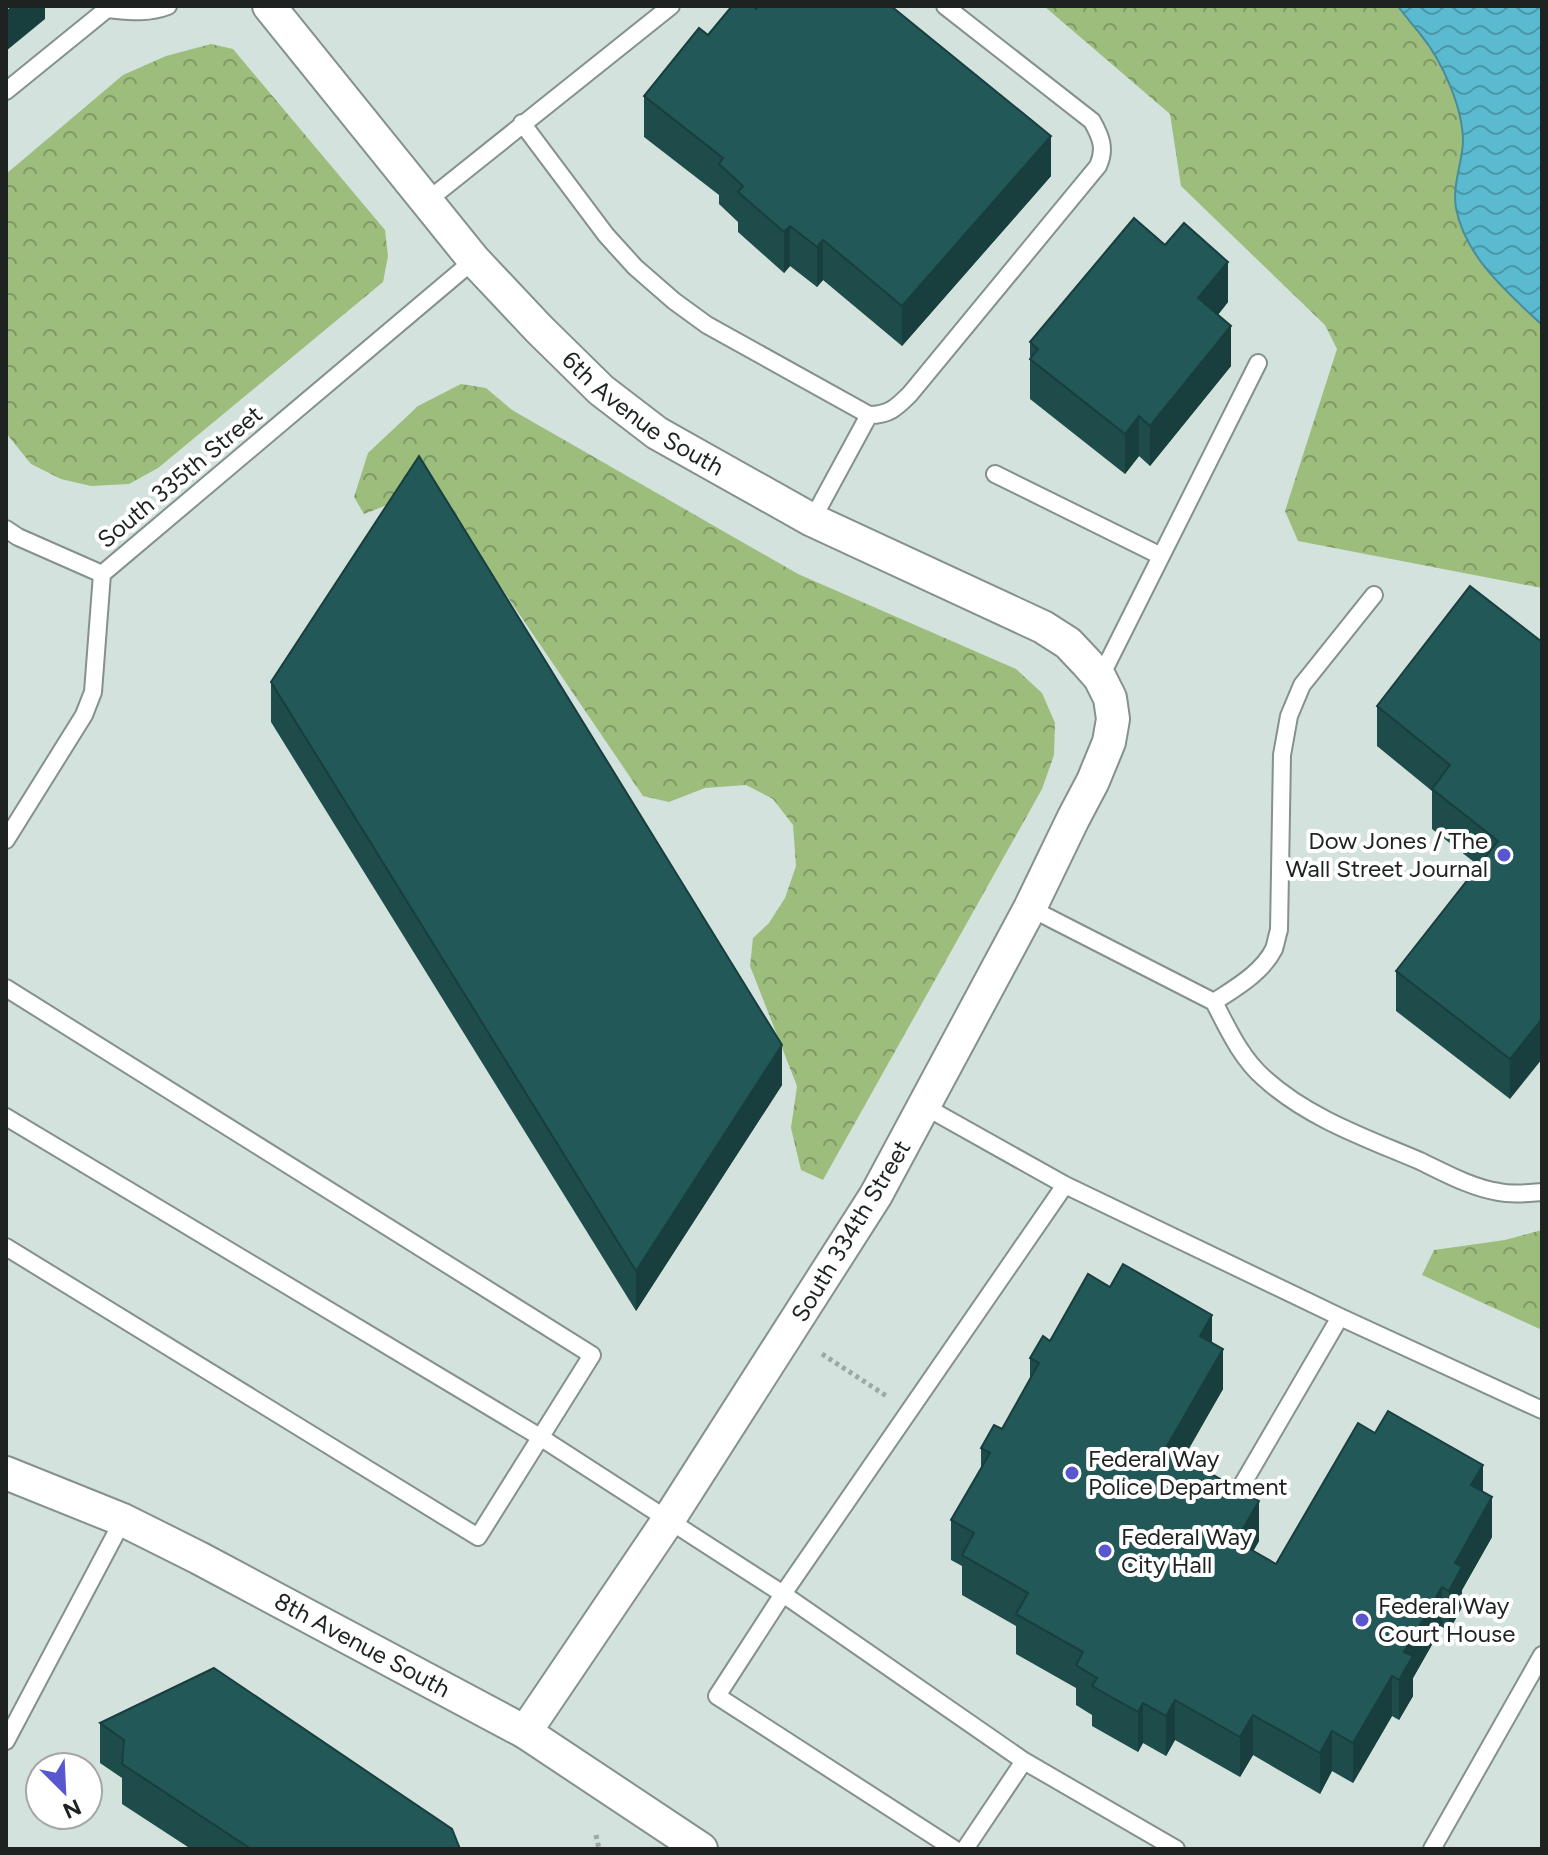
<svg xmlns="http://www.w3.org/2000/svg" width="1548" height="1855" font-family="Figtree,sans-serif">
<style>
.forest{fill:url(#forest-crowns)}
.water{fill:url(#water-waves);stroke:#488d9b;stroke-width:2}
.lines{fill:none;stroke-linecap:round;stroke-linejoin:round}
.lane-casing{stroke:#84918d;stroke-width:20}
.street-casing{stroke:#84918d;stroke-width:36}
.path{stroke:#9ca8a4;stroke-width:5;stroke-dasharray:4 4;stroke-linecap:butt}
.lane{stroke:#fff;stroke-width:16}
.street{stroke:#fff;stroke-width:32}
.wall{fill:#1d4c4b}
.shaded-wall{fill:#183e3d}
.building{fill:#225857;stroke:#183e3d;stroke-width:2}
.poi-dot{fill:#5857cf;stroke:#fff;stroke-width:3}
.labels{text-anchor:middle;stroke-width:8;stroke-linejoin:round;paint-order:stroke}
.street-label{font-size:24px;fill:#1e2321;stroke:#fff}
.poi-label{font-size:24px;fill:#1e2321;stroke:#fff;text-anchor:start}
</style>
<defs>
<pattern id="forest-crowns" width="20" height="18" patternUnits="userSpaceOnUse" patternTransform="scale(2)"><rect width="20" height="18" fill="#9dbd7c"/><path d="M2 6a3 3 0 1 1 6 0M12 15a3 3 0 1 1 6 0" fill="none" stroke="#7f9965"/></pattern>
<pattern id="water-waves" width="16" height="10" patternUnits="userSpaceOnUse" patternTransform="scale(2)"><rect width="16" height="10" fill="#5abacf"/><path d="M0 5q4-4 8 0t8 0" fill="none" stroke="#4a97a8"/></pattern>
</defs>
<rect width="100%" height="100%" fill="#d3e2dd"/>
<path class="forest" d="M1044,6h354c32,39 67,88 65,142 -2,34 -14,49 0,84 16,37 51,65 79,93v263l-244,-47 -13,-30 52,-162 -12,-24 -144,-139 -11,-72z
M211,44l22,5 152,181 3,26 -5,26 -225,186 -29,16 -38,2 -30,-7 -30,-15 -25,-31v-259l117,-99 43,-19z
M461,384l25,4 26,22 286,164 218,95 26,24 13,30 -1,32 -12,34 -219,391 -22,-10 -10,-42 6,-42 -47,-120 3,-28 16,-15 16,-25 11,-32 -3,-41 -20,-26 -27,-14 -41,3 -36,14 -26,-6 -202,-297 -13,-10 -64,25 -10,-17 14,-44 50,-47z
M1542,1230v100l-120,-55 12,-25 71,-10z"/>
<path class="water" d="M1398,6h144v319c-34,-32 -77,-68 -86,-117 -4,-22 6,-44 7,-66 0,-35 -21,-81 -42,-107 -8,-10 -16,-19 -23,-29z"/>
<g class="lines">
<g class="lane-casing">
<path id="lane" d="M105,6l2,3c22,2 40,5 61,-3
M6,91l101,-82
M522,123l84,112 29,32 39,34 33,24 162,90c20,0 27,-7 41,-21l188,-228c8,-17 3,-29 -6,-45l-147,-115
M427,201l244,-195
M995,474l166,82
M812,520l57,-105
M6,529l12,8 84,37
M1374,595l-72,90 -13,31 -7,39 -3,175c-2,6 -3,13 -5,19 -12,24 -39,39 -60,53 14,27 27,56 50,76 44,40 102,60 156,83 25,12 52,27 79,31 14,3 29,1 43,0
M1100,678l158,-315
M6,840l78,-125 9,-23 9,-118 372,-314
M1030,908l184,94
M6,988l586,367 -114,182 -472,-290
M924,1106l141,79 275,132 202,93
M6,1117l534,320 243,157 241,167 152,88
M1228,1509l112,-192
M6,1741l117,-221
M954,1849l-237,-153 66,-102 282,-409
M965,1849l59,-88
M1432,1849l110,-194"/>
</g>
<g class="street-casing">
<g id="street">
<path id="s1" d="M269,6l205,254 65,69 62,61 56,43 155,87 231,107 25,16 18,19 14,16 10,20 3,21 -4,23 -16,39 -20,38 -43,89 -154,287 -207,324 -144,213"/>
<path id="s2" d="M6,1473l117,47 76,38 326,174 176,117"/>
</g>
</g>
<path class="path" d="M822,1354l66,43
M596,1835l3,14"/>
<use href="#lane" class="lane"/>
<use href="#street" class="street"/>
</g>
<path class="wall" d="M756,9l295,167 -149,170 -79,-66 -6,7 -27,-21 -6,7 -46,-41v-10l-19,-18v-9l-75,-58v-41l64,-61z
M1228,302l-10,13 13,51 -81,100 -11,-10 -14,18 -95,-75v-57z
M1542,642l-32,457 -114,-88v-40l83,-105 -47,-37v-38l-55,-45v-40z
M271,682l511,403 -146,226 -365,-589z
M1050,1341l162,2 11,46 -40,69 76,83 -6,10 23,13 207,-72 9,45 -30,53v17l-13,24 -7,-4 -29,51v18l-14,24 -7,-4 -39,67 -21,-12 -12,23 -67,-39 -13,22 -65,-37 -9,16 -23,-13 -5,9 -46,-26v-11l-16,-10v-17l-60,-34v-28l-54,-31v-29l-11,-6v-40l30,-52v-20l21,-19 28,-49v-22z
M100,1723l360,126h-269l-69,-45v-26l-22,-15z"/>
<path class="shaded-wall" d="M12,6h33v13l-39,32v-40z
M1051,136v40l-149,170v-40z
M790,226v40l-6,7v-41z
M823,240v40l-6,7v-40z
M1228,262v40l-30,36v-40z
M1231,326v40l-81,100v-40z
M1139,416v40l-14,18v-40z
M1542,1019v40l-32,40v-40z
M782,1045v40l-146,226v-40z
M1212,1315v40l-12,-19z
M1223,1349v40l-57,100v-41z
M1483,1465v40l-12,-20z
M1492,1497v40l-30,53v17l-13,24v-40l6,-28z
M1259,1501v40l-23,41v-41z
M1442,1587v40l-29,51v18l-14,24v-40l5,-28z
M1392,1676v40l-39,67v-40z
M1175,1700v40l-9,16v-40z
M1143,1703v40l-5,9v-40z
M1253,1715v40l-13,22v-40z
M1332,1731v40l-12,23v-41z"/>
<path class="building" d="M732,6h21l3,3 2,-3h133l160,130 -149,170 -79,-66 -6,7 -27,-21 -6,6 -46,-40 5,-6 -24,-22 4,-6 -79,-62 55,-68 9,7z
M1134,218l31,27 19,-22 44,39 -30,36 33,28 -81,100 -11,-10 -14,18 -95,-75 8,-10 -8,-7z
M419,456l363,589 -146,226 -365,-589z
M1470,586l72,56v377l-32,40 -114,-88 102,-130 -66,-52 18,-24 -73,-59z
M1123,1264l89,51 -12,21 23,13 -57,99 93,53 -23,40 40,23 82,-141 17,10 13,-22 95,54 -12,20 21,12 -37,66 7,4 -13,24 -7,-4 -38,65 9,4 -14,24 -7,-4 -39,67 -21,-12 -12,22 -67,-38 -13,22 -65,-37 -9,16 -23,-13 -5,9 -46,-26 5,-8 -21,-13 7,-13 -67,-38 12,-21 -66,-38 12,-22 -23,-13 39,-67 -9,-5 13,-23 8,4 37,-66 -9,-5 13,-22 7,5 38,-67 22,13z
M214,1668l238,161 8,20h-209l-129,-85 2,-24 -24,-17z"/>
<g class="poi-dot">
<circle cx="1504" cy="855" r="8"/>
<circle cx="1072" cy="1473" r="8"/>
<circle cx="1105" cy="1551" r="8"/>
<circle cx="1362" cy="1620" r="8"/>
</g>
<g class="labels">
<g class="street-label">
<text dy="8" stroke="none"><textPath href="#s1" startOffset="556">6th Avenue South</textPath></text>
<text transform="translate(180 477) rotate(-40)" y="8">South 335th Street</text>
<text transform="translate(851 1231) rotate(-59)" y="8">South 334th Street</text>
<text dy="8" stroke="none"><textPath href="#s2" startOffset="396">8th Avenue South</textPath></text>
</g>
<g class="poi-label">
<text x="1488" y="849" text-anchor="end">Dow Jones / The<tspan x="1488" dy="28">Wall Street Journal</tspan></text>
<text x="1088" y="1467">Federal Way<tspan x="1088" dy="28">Police Department</tspan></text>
<text x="1121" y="1545">Federal Way<tspan x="1121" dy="28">City Hall</tspan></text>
<text x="1378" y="1614">Federal Way<tspan x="1378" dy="28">Court House</tspan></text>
</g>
</g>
<rect width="1548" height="1855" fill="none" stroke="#1e2321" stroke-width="16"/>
<g transform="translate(64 1791) rotate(156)"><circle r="38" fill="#ffffff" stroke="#a5a7a6" stroke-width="2"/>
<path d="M0-6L14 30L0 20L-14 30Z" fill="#5857cf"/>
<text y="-12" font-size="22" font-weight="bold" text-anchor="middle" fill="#1e2321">N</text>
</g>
</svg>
